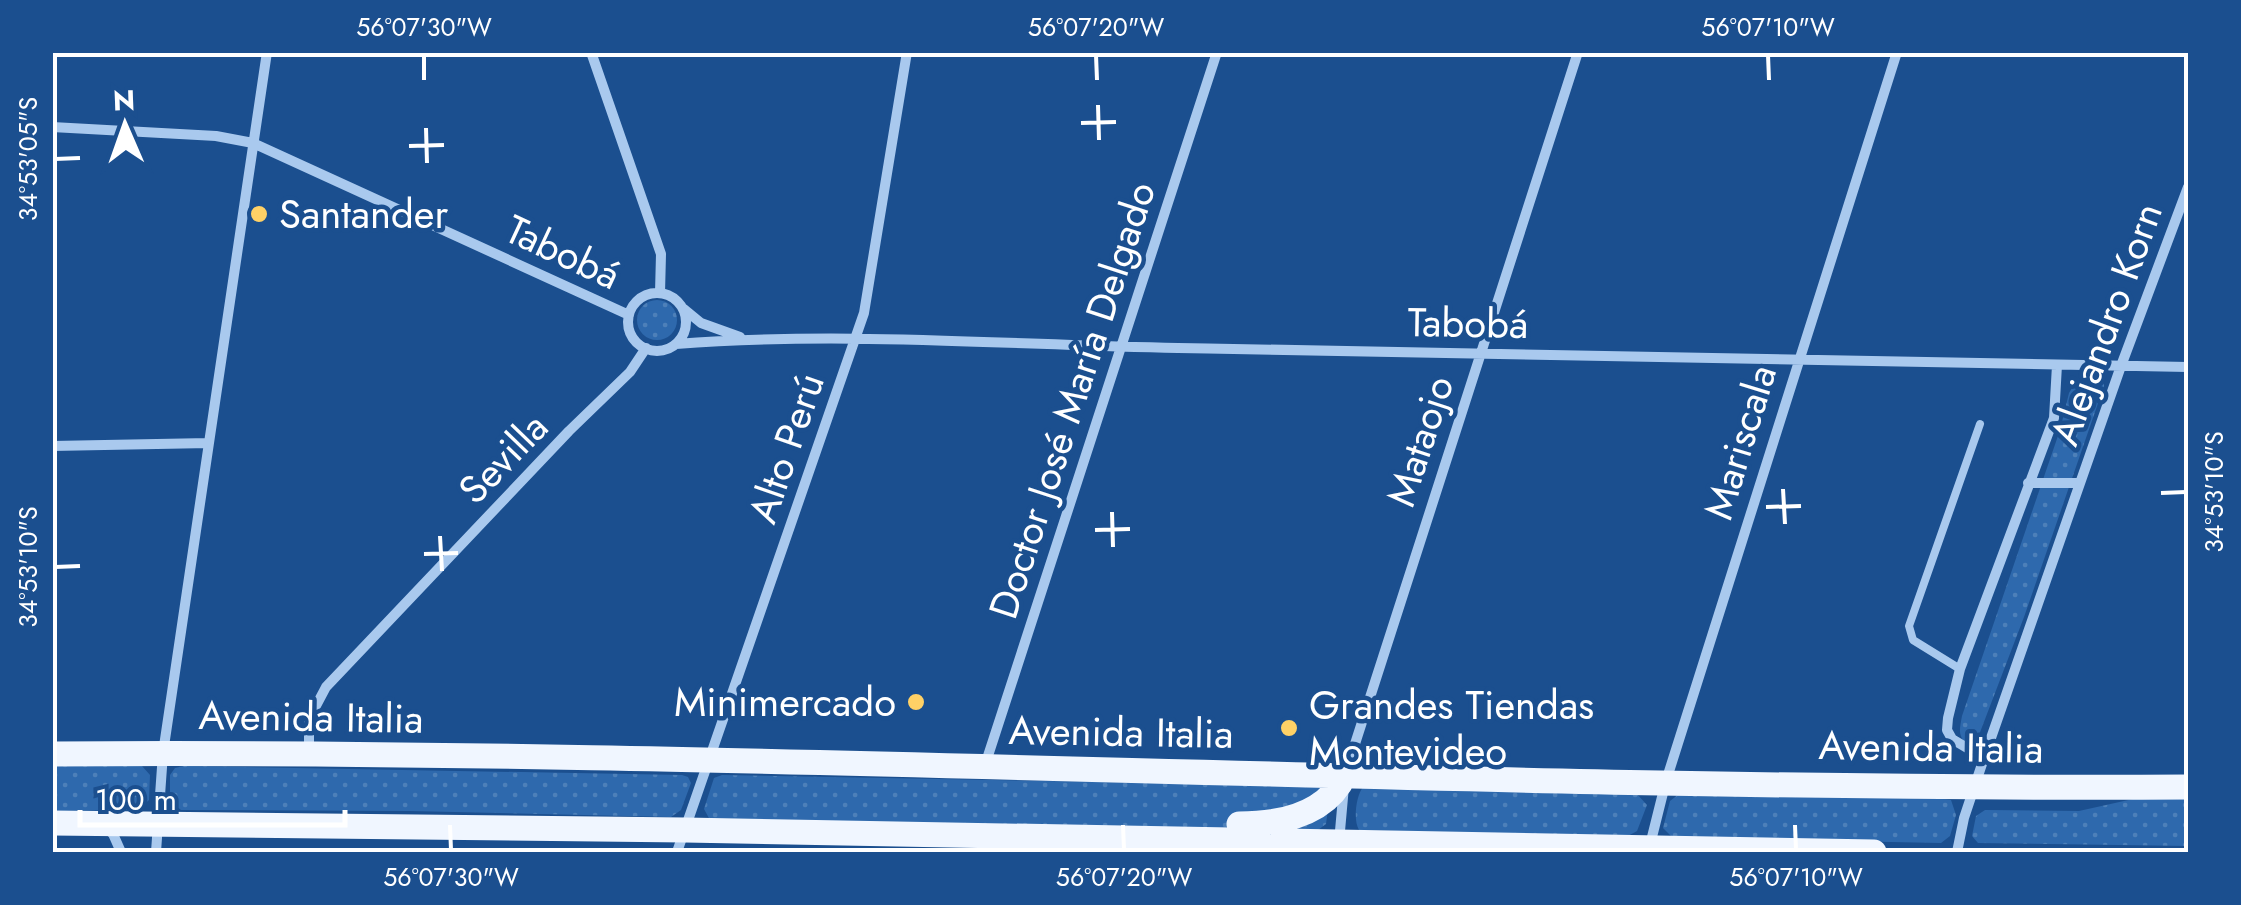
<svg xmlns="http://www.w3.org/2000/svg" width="2241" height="905" font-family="Jost,sans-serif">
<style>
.grass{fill:url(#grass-dots)}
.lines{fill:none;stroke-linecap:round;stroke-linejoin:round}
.service{stroke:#a9c9ee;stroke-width:8}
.minor{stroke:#a9c9ee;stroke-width:10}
.primary{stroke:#f0f6ff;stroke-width:25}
.ticks{fill:none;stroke:#fff;stroke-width:4}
.poi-dot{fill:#ffd166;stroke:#1b4f8f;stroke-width:4}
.labels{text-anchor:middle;stroke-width:9;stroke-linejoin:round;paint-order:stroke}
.poi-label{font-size:40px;fill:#fff;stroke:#1b4f8f;text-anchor:start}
.street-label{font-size:40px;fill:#fff;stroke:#1b4f8f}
.neatline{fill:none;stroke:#fff;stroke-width:4}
.ticks-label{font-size:25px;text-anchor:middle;fill:#fff}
</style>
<defs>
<pattern id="grass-dots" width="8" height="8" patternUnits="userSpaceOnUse" patternTransform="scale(2.5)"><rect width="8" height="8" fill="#2e69ad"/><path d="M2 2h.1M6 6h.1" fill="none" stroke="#4d80b9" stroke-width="1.8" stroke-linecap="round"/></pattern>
</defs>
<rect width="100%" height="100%" fill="#1b4f8f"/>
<path class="grass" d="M637 320a20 20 0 1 1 40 0a20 20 0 1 1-40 0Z
M2097,376l5,2 2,8 -80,231 -50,131c-17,-9 -15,-15 -12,-32l98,-286 9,-37 8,-13z
M52,766h90l8,9 -1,25 -11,10 -85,1z
M184,766l498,9 6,2 3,6 -10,27 -10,7 -261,-6 -229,-1 -11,-9v-26l5,-7z
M722,775l599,11 7,23 -2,15 -8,6 -608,-10 -6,-11 10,-31z
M1363,787l273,6 11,12 -10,26 -11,6 -267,-7c-6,-10 -3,-34 4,-43z
M1679,794l264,5 8,1 5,15 -6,21 -9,7 -257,-5 -13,-2 -8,-8 7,-27z
M2133,799h55v47l-210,-3 -6,-7 4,-20 9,-6 94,1z"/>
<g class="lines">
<path class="service" d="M1960,669l-47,-29 -4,-14 71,-202"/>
<path class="minor" d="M591,52l70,202 -1,39
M52,127l164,9 37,7 376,172
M628 322a29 29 0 1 1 58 0a29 29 0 1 1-58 0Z
M684,309l17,14 39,14
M676,344c167,-13 334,1 502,4 337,5 674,12 1010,19
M52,446l157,-3
M2028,483h52
M309,753v-34l17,-32 243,-256 61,-59 16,-24
M1984,758l-32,-19 -5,-9 1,-12 12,-49 94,-251 3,-53
M985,765l232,-713
M105,827l8,7 8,18
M1339,842l6,-67 9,-28 224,-695
M1649,849l17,-68 231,-729
M156,852l7,-99 104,-701
M677,852l187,-539 43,-261
M1957,852l7,-34 20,-60 137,-392 67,-179"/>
<path class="primary" d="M52,754c713,-5 1424,37 2136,33
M52,823l633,7 1189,22
M1239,824c41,0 87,-9 106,-49"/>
</g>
<path class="ticks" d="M424,55v25M1096,55l1,25M1768,55l1,25M1098,105l1,35M1081,123l35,-1M426,128l1,35M409,146l35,-1M55,159l25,-1M1783,489l2,35M2161,493l25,-1M1766,507l35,-1M1112,512l1,35M1095,530l35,-1M440,536l2,35M424,554l34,-1M55,567l25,-1M450,825l1,25M1123,825l1,25M1795,825l1,25"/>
<g class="poi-dot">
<circle cx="259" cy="214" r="10"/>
<circle cx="916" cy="702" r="10"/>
<circle cx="1289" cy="728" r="10"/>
</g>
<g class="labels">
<g class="poi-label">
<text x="279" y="228">Santander</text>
<text x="896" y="716" text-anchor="end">Minimercado</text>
<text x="1309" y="719">Grandes Tiendas<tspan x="1309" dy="46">Montevideo</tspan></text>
</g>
<g class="street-label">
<text transform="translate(563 252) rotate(25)" y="14">Tabobá</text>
<text transform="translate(1468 323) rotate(1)" y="14">Tabobá</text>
<text transform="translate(2106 324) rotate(-70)" y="14">Alejandro Korn</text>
<text transform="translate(1072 400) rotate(-72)" y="14">Doctor José María Delgado</text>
<text transform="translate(1420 441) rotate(-72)" y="14">Mataojo</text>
<text transform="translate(1740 442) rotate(-73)" y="14">Mariscala</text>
<text transform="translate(786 448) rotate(-71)" y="14">Alto Perú</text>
<text transform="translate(503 458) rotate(-46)" y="14">Sevilla</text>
<text transform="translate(311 717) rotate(1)" y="14">Avenida Italia</text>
<text transform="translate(1121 732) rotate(1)" y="14">Avenida Italia</text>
<text transform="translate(1931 747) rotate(1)" y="14">Avenida Italia</text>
</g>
</g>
<rect width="2241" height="905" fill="none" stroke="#1b4f8f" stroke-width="110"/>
<g transform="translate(125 125) rotate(358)" stroke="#1b4f8f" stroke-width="8" paint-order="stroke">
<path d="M0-8L18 38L0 25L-18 38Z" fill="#ffffff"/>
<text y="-15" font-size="28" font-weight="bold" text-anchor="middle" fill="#ffffff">N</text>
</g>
<path d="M80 810v15h265v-15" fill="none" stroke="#ffffff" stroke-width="5"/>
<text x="95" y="810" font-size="30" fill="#ffffff" stroke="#1b4f8f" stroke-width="8" paint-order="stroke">100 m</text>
<rect x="55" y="55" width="2131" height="795" class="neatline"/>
<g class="ticks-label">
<text x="424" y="36">56°07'30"W</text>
<text x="1096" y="36">56°07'20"W</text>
<text x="1768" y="36">56°07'10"W</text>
<text transform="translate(28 159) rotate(-90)" y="9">34°53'05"S</text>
<text transform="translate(2214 492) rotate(-90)" y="9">34°53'10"S</text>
<text transform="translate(28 567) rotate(-90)" y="9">34°53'10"S</text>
<text x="451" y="886">56°07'30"W</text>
<text x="1124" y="886">56°07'20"W</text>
<text x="1796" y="886">56°07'10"W</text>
</g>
</svg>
